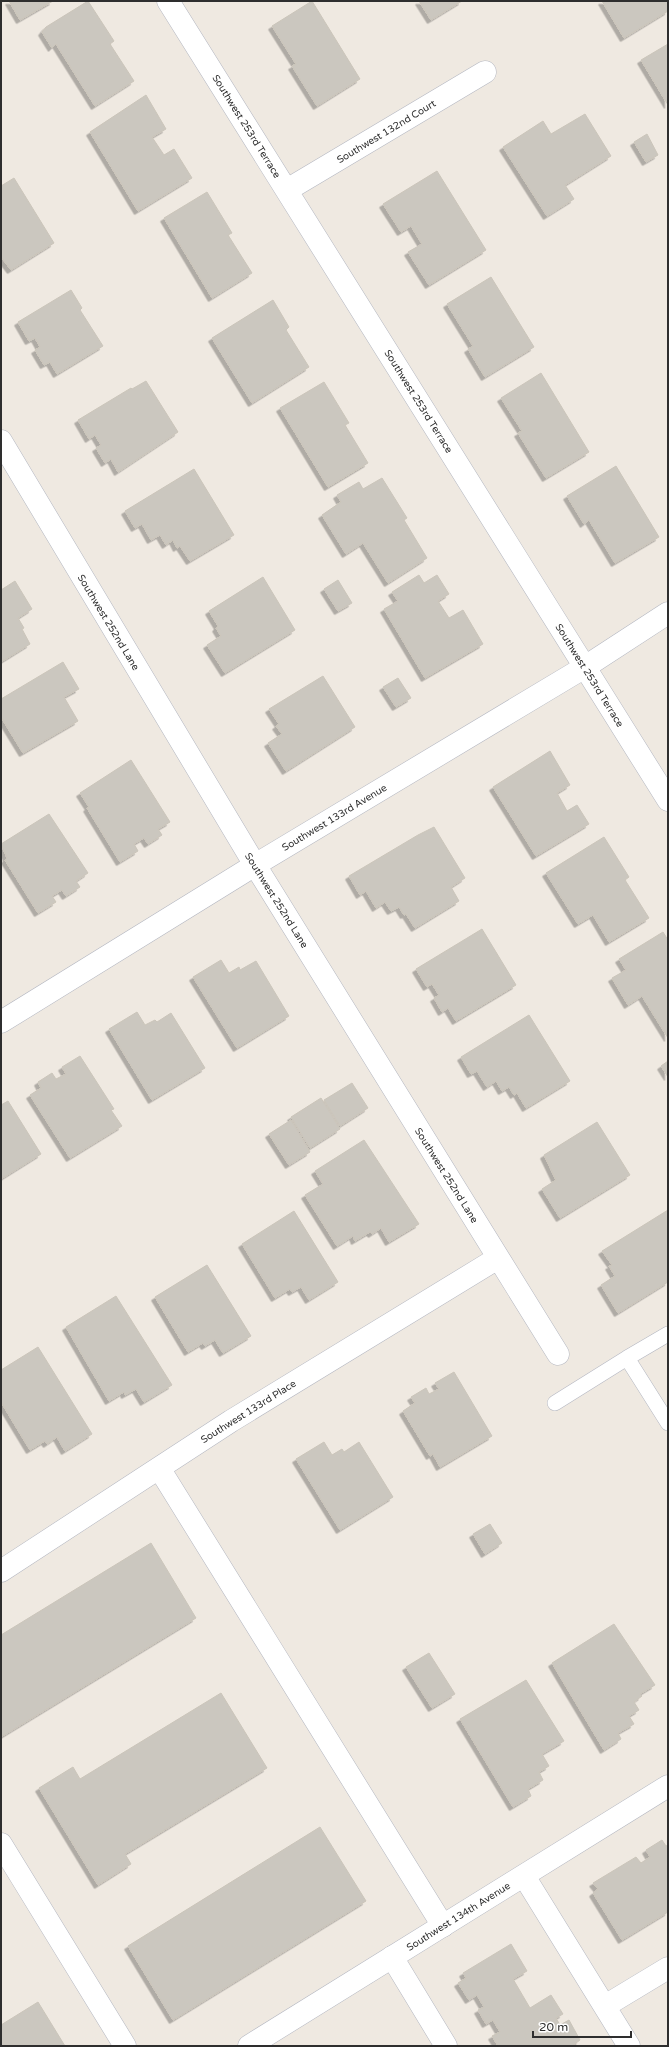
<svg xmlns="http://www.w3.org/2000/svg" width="669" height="2047" font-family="'Varela Round',sans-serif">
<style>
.building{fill:#cbc7bf;stroke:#cbc5ba;filter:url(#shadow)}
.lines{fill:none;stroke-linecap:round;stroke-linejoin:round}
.service-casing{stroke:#b4b7c1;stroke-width:16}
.minor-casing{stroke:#b4b7c1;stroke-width:23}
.tertiary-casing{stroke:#b4b7c1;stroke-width:23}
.service{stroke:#fff;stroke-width:15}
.minor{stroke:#fff;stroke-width:22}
.tertiary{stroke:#fff;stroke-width:22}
.labels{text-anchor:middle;stroke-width:3.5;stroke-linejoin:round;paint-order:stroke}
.street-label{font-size:10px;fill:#2e2e2e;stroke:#fff}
</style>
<defs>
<filter id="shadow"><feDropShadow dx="-3.5" dy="3.5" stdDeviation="0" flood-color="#0004"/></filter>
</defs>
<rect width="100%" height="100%" fill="#efe9e1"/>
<path class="building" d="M9,1h44l-33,19z
M88,1l26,40 -4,3 24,37 -39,25 -39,-62 -4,4 -10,-16 4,-5z
M312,1l48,78 -43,27 -25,-40 4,-2 -24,-38z
M419,1h43l-31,19z
M602,1h66v10l-44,27z
M668,44v61l-27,-45z
M146,95l20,34 -14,8 12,18 10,-6 18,29 -54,33 -48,-79z
M585,114l26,42 -46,29 9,14 -27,17 -44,-69 40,-26 8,13z
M647,134l11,21 -12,7 -12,-20z
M437,171l49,79 -57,35 -21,-33 14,-8 -11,-18 -10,6 -18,-28z
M14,178l40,65 -43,27 -10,-13v-71z
M207,192l25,41 -4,2 24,38 -40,25 -48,-80z
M491,277l43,70 -49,30 -17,-28 5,-3 -26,-42z
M71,290l11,18 -2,2 23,36 -46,28 -7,-12 -6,3 -9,-15 5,-3 -5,-9 -6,3 -11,-19z
M273,300l16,27 -3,3 23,37 -57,36 -40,-65z
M541,373l48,79 -43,26 -28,-45 4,-2 -21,-33z
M146,381l32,51 -60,40 -7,-13 -6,4 -9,-15 5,-3 -6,-10 -6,4 -11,-19 53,-32 1,1z
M324,382l25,41 -4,2 23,38 -40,24 -48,-79z
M616,466l43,71 -44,26 -26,-43 -5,4 -17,-28z
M194,469l40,66 -44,26 -10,-15 -3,2 -4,-8 -7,5 -6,-10 -9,5 -9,-16 -7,4 -10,-17z
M382,478l25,40 -3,2 23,38 -39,25 -25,-40 -17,11 -24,-39 19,-13 -4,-7 22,-13 4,7z
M419,575l5,8 13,-8 12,19 -11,7 11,17 14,-8 20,34 -58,34 -41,-69 14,-8 -6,-9z
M263,577l32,53 -70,43 -18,-28 14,-9 -5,-8 2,-2 -9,-15z
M338,580l14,23 -14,8 -14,-22z
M15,581l17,28 -14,9 6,10 -2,1 8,15 -29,18v-72z
M63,662l16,27 -15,8 14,24 -55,32 -22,-36v-18z
M323,676l32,51 -69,44 -18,-28 14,-9 -6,-8 3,-2 -10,-15z
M398,678l13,20 -15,9 -13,-20z
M550,751l20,34 -13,8 10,18 10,-6 12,19 -53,32 -43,-69z
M131,760l39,62 -12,7 4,6 -14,9 -4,-6 -10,6 4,7 -18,11 -33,-54 2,-1 -9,-14z
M49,814l39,59 -12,8 4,6 -14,9 -4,-6 -10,6 4,6 -18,11 -33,-53 2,-2 -6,-14z
M434,827l31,51 -14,9 8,14 -44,27 -9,-14 -2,1 -5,-8 -8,4 -6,-9 -9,6 -10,-17 -6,4 -11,-19 69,-41z
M604,837l25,40 -4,3 24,38 -40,24 -16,-27 -15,9 -32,-51z
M482,929l34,56 -60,36 -8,-13 -6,4 -8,-14 5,-3 -7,-11 -5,3 -11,-18z
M663,932l5,8v98l-26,-42 -14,9 -16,-27 14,-8 -7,-11z
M221,960l8,13 10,-6 1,3 16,-9 33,55 -52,32 -44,-71z
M137,1012l8,13 10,-5 2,2 14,-9 34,55 -53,32 -43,-71z
M529,1015l41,66 -44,27 -9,-15 -3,2 -5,-8 -7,4 -6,-10 -9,6 -10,-16 -6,3 -10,-17z
M80,1056l34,53 -3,1 11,16 -52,32 -40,-63 11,-7 -3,-6 14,-9 4,6 10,-5 -4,-7z
M668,1061v16l-7,-11z
M352,1083l16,25 -28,18 -16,-26z
M321,1098l19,31 -30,19 -19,-31z
M8,1101l33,53 -40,25v-74z
M291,1120l19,32 -21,13 -20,-31z
M597,1122l33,53 -70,43 -18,-29 14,-9 -12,-25z
M364,1140l55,84 -30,18 -8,-14 -9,6 -2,-2 -15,9 -2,-5 -16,10 -32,-51 18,-11 -8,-13z
M668,1210v72l-50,31 -17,-28 14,-9 -6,-10 3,-1 -10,-14z
M294,1211l44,71 -29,18 -8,-13 -9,5 -2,-3 -15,9 -33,-54z
M207,1265l44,71 -28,17 -8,-13 -10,6 -2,-3 -15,9 -33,-55z
M116,1296l56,89 -28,17 -8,-13 -11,6 -1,-3 -15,9 -43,-74z
M38,1347l54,87 -27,17 -8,-14 -10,7 -2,-3 -15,9 -29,-48v-32z
M454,1372l38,64 -52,31 -7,-13 -3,2 -27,-45 12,-8 -4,-6 15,-9 3,6 10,-5 -4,-6z
M324,1442l8,13 10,-6 2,3 15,-10 34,55 -53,33 -44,-71z
M490,1524l12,19 -17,11 -12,-20z
M151,1543l45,75 -195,119v-102z
M614,1624l41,61 -15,9 2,2 -8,6 5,8 -10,6 5,8 -16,9 3,6 -17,11 -52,-87z
M429,1653l26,41 -23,14 -26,-41z
M526,1680l38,61 -22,13 7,12 -10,6 4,8 -15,9 3,7 -18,11 -53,-88z
M221,1693l46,75 -142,86 6,10 -33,21 -59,-97 34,-21 7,12z
M320,1827l46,74 -193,119 -45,-74z
M662,1840l4,6 2,-1v67l-46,28 -29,-47 5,-4 -5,-6 43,-26 5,6 9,-6 -4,-7z
M511,1944l16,27 -14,8 17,29 21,-13 12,19 -7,4 4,7 9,-5 11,20 -8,6h-74l-6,-10 8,-4 -7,-12 -7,4 -8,-14 6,-3 -7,-12 -8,5 -11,-17 8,-5 -3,-5z
M38,2002l27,44h-64v-21z"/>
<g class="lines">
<g class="service-casing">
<path id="service" d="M627,1358l41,-24
M555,1403l72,-45 41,65"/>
</g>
<g class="minor-casing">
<path id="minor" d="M168,1l500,799
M287,190l198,-118
M1,441l254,424 303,489
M1,1022l254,-157 330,-198 83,-54
M159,1468l284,458
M1,1571l230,-150 267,-163
M1,1844l124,202
M524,1876l105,170
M392,1957l54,89
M605,2006l63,-38"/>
</g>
<g class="tertiary-casing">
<path id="tertiary" d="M249,2046l419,-260"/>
</g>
<use href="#service" class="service"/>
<use href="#minor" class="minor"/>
<use href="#tertiary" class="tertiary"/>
</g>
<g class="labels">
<g class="street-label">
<text transform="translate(247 126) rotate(58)" y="4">Southwest 253rd Terrace</text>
<text transform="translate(386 131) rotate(-31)" y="4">Southwest 132nd Court</text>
<text transform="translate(419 401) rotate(58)" y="4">Southwest 253rd Terrace</text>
<text transform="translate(109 622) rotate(59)" y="4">Southwest 252nd Lane</text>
<text transform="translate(590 675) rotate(58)" y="4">Southwest 253rd Terrace</text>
<text transform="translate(334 817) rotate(-31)" y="4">Southwest 133rd Avenue</text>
<text transform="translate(277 900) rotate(58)" y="4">Southwest 252nd Lane</text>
<text transform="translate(447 1175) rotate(58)" y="4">Southwest 252nd Lane</text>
<text transform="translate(248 1411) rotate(-32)" y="4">Southwest 133rd Place</text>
<text transform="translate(458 1916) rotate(-32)" y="4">Southwest 134th Avenue</text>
</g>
</g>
<rect width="669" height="2047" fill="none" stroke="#2e2e2e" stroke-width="4"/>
<path d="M533 2031v6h98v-6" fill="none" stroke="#2e2e2e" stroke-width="2"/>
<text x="539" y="2031" font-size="12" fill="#2e2e2e" stroke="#ffffff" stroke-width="3" paint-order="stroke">20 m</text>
</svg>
